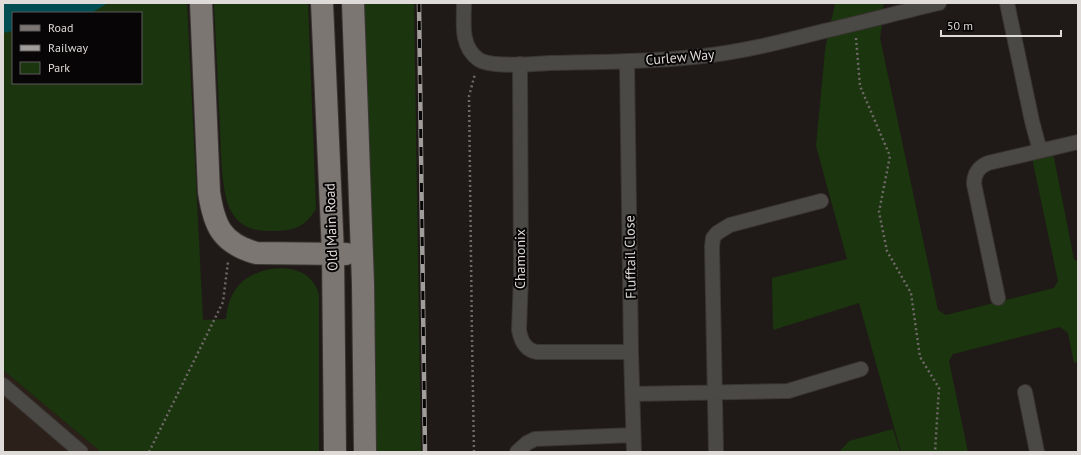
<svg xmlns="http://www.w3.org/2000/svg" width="1081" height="455" font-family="'PT Sans',sans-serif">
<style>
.built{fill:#2b201a}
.green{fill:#1b350e;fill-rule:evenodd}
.water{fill:#004d54}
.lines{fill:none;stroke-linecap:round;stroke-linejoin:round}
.minor-casing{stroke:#3a3532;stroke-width:16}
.primary-casing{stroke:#3a3532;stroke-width:24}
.path{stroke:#6e6967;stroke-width:2.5;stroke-dasharray:2 3;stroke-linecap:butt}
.minor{stroke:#4b4946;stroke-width:14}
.primary{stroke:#7b7672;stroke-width:22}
.rail-casing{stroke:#a19d9b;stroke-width:4.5}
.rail{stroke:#070505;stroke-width:3;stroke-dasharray:9;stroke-linecap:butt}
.labels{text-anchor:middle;stroke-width:4;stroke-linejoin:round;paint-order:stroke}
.street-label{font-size:14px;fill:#dfdbd9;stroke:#070505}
</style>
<rect width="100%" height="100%" fill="#1f1a17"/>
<path class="built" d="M3,370l98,82h-98z"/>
<path class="green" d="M3,3h184l16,317 23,-1c1,-12 4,-24 13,-34 20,-22 72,-26 80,10v157h-218l-98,-82zM13,13h128v70h-128z
M214,3h94l8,206c-11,18 -22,22 -43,22 -20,0 -33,-3 -43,-22 -9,-19 -9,-59 -10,-81 -2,-42 -4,-83 -6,-125z
M362,3h52l7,449h-49z
M835,3h49l-1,6 -52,13z
M882,25l-2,13 58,272 8,5 108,-27 4,-7 -26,-123 21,-5 21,106 4,3v100l-4,1 -6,-30 -8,-6 -107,27 -4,7 19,91h-67l-42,-149 -86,27 -1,-52 75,-19 -31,-113 9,-95 2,-13z
M893,429l7,23h-125l65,-1 9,-10z"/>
<path class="water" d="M3,3h105l-17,10h-78v18l-10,2z"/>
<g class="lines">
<g class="minor-casing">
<path id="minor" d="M464,3c0,19 -4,43 14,56 12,9 54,5 71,4 48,-1 97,-1 145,-6 44,-4 87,-15 130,-26 39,-9 77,-19 115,-28
M1007,3l25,118 8,30
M627,62l4,290 3,100
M520,64l1,212 -2,54c2,11 6,20 18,22h94
M998,298l-24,-114c0,-11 5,-17 14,-21l90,-21
M3,385l78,67
M1025,392l12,60
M632,394l156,-3 73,-22
M517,452l10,-9 8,-4 98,-4
M716,452l-4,-205 1,-9 4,-5 13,-8 91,-24"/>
</g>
<g class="primary-casing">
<path id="primary" d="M201,3l8,189c5,33 12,51 47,61l90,1
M322,3l11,251 2,198
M353,3l10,281 2,168"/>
</g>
<path class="path" d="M856,38l4,48 30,70 -11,56 8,39 24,42 9,64 19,31 -4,64
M149,452l74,-150 5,-40
M474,452l-2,-115 -3,-241 6,-22"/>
<use href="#minor" class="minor"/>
<use href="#primary" class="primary"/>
<g class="rail-casing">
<path id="rail" d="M419,3l6,449"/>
</g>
<use href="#rail" class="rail"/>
</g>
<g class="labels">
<g class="street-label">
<text transform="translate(680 57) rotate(-5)" y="5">Curlew Way</text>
<text transform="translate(331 227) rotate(-92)" y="5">Old Main Road</text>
<text transform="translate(630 257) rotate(-91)" y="5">Flufftail Close</text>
<text transform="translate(520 259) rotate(-90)" y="5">Chamonix</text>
</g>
</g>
<rect width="1081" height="455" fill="none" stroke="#dfdbd9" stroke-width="8"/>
<rect x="12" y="12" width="130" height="72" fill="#070505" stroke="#5d5b5a"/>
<rect x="20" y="25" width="20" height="6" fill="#7b7672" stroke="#5d5b5a"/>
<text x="48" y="32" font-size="12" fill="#dfdbd9">Road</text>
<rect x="20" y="45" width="20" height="6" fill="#a19d9b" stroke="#5d5b5a"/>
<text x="48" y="52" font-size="12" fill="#dfdbd9">Railway</text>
<rect x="20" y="62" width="20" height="12" fill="#1b350e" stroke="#5d5b5a"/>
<text x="48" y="72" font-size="12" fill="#dfdbd9">Park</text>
<path d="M941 30v6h120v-6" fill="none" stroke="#dfdbd9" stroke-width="2"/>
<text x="947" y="30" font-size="12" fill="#dfdbd9" stroke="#070505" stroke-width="3" paint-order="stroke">50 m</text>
</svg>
